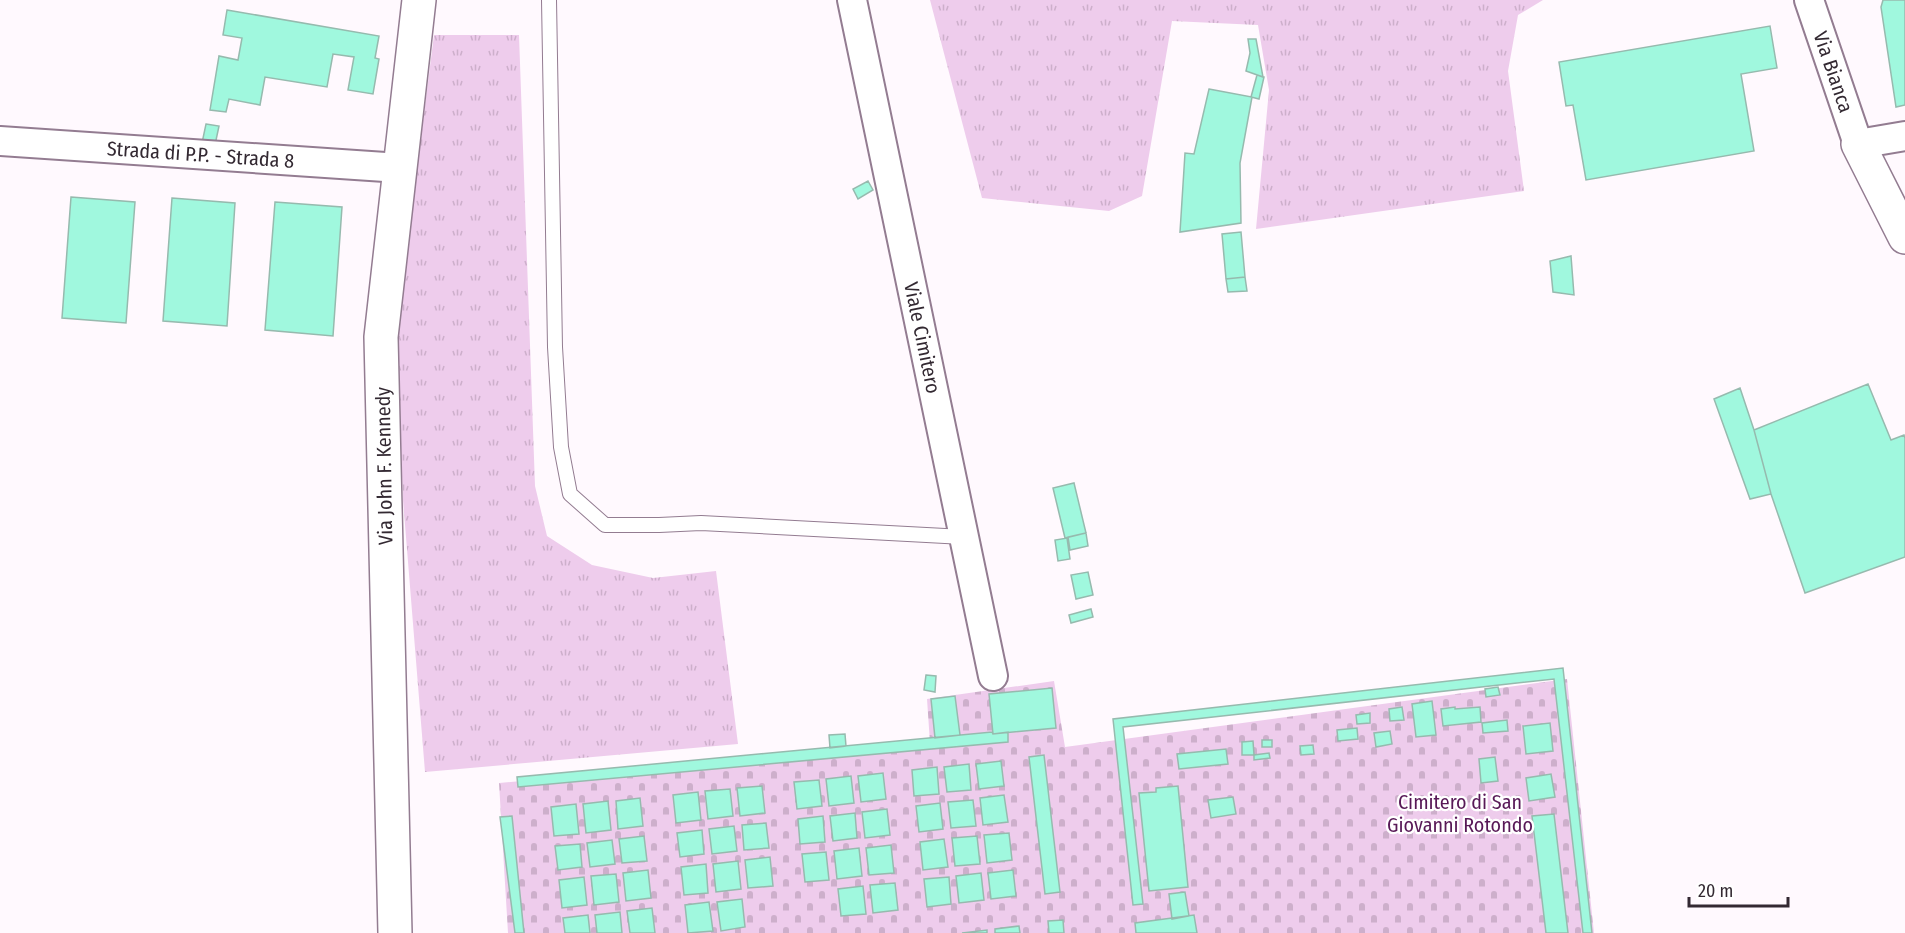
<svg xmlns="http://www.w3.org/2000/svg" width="1905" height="933" font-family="'Fira Sans Condensed',sans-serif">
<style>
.grass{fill:url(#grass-tufts)}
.cemetery{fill:url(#cemetery-stones)}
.building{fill:#a0f8de;stroke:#96baae;stroke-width:1.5}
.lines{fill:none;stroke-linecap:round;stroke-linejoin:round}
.service-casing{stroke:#937c91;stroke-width:16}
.minor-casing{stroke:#937c91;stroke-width:32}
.tertiary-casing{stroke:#937c91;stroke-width:36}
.secondary-casing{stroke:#937c91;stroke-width:36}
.service{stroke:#fff;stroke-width:14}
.minor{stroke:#fff;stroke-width:28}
.tertiary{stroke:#fff;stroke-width:33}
.secondary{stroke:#fff;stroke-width:33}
.labels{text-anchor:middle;stroke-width:4.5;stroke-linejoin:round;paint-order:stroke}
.street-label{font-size:20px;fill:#332932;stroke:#fff}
.park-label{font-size:20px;fill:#581957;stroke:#fff}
</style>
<defs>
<pattern id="grass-tufts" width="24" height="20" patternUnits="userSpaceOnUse" patternTransform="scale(1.5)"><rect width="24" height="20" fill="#eeccec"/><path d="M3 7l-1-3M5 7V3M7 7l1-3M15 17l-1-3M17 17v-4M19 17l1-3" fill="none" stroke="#cdafcb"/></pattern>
<pattern id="cemetery-stones" width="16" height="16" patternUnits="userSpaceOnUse" patternTransform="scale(1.5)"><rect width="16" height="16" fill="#eeccec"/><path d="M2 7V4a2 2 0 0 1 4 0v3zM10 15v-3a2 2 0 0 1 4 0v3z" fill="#cdafcb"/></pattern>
</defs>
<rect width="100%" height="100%" fill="#fff9fe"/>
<path class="grass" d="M930,0h613l-25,15 -10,56 16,120 -268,38 13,-139 -11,-65 -86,-4 -30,175 -33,15 -127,-13z
M434,35h85l16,451 12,50 45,29 61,13 63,-7 22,173 -313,28 -22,-272 -7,-166z"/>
<path class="cemetery" d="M1567,679l27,254h-1086l-9,-150 431,-40 -3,-44 127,-18 11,66z"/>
<path class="building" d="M1883,0h22v105l-9,2 -15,-100z
M227,10l152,26 -4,22 4,1 -6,35 -25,-4 6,-33 -21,-3 -6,33 -62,-10 -5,28 -31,-6 -3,13 -16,-2 9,-54 19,4 4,-22 -19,-3z
M1770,26l7,42 -36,6 13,77 -168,29 -13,-75 -7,1 -7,-44z
M1248,39h8l7,38 -17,-6 4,-18z
M1257,75l7,2 -5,22 -8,-2z
M1209,89l43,8 -12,66 1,60 -61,9 5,-79 9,1z
M206,124l13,2 -4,19 -13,-2z
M868,181l5,9 -15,9 -5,-10z
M71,197l64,5 -9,121 -64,-5z
M172,198l63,5 -8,123 -64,-5z
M275,202l67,5 -9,129 -68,-6z
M1241,232l4,45 -19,2 -4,-45z
M1571,256l3,39 -21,-3 -3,-31z
M1245,277l2,14 -19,1 -2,-13z
M1868,384l23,56 13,-5 1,3v119l-100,36 -34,-99 -17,-64z
M1740,388l14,42 17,64 -21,5 -36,-100z
M1074,483l12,50 -21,5 -12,-50z
M1086,533l2,13 -18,4 -2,-13z
M1067,538l3,21 -12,2 -3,-21z
M1088,572l5,23 -17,4 -5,-24z
M1091,609l2,8 -22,6 -2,-8z
M1563,668l29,265h-9l-29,-254 -431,48 20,177 -10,1 -20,-186z
M926,675l10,1 -1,16 -11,-2z
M1498,687l2,8 -14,2 -1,-8z
M1052,688l4,40 -63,6 -4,-40z
M955,696l5,39 -25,3 -4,-39z
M1432,701l4,34 -20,2 -4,-33z
M1402,707l2,13 -14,1 -1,-12z
M1455,707v2l25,-2 1,15 -38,4 -2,-17z
M1370,713v10l-13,1 -1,-9z
M1507,720l1,11 -25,2 -1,-10z
M1550,723l3,28 -27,3 -3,-28z
M1357,728l1,11 -20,2 -1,-11z
M1390,731l2,13 -16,3 -2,-14z
M992,732l1,2 15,-2v10l-490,45 -1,-10z
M845,734l1,12 -16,2 -1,-13z
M1262,740h10v7h-10z
M1253,741l1,14h-12v-13z
M1313,745l1,9 -13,1 -1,-9z
M1226,749l2,15 -49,5 -2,-15z
M1269,753l1,5 -16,2v-5z
M1044,755l16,137 -15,2 -16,-137z
M1495,757l3,24 -17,2 -2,-24z
M1001,761l3,25 -25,3 -3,-25z
M969,764l2,26 -24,2 -3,-25z
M937,767l2,27 -25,2 -2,-26z
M883,773l3,26 -25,3 -3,-26z
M1551,774l4,23 -26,4 -3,-23z
M851,776l3,27 -25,3 -3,-27z
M819,780l3,26 -25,3 -3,-27z
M762,786l3,27 -25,3 -3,-28z
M1178,786l10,101 -39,4 -10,-98 17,-1v-4z
M730,789l3,27 -25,3 -3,-28z
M698,792l3,28 -25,3 -3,-28z
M1004,795l4,27 -25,3 -3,-27z
M1233,797l3,17 -25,4 -3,-18z
M640,798l3,28 -25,3 -2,-28z
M973,800l3,26 -25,2 -3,-26z
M608,801l3,29 -25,3 -3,-29z
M940,803l3,26 -24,3 -3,-26z
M576,804l3,30 -25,2 -3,-29z
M887,809l3,26 -25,3 -3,-26z
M855,813l2,25 -24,3 -3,-25z
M1554,814l14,119h-22l-14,-117z
M512,816l12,117h-9l-15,-116z
M823,816l2,26 -25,2 -2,-25z
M766,823l3,25 -25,2 -2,-25z
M734,826l3,25 -25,3 -3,-25z
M702,830l2,24 -24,3 -3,-24z
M1009,833l3,27 -25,3 -3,-28z
M644,836l3,25 -25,2 -3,-24z
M977,836l3,28 -25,2 -3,-28z
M944,839l4,28 -25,3 -3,-28z
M612,840l3,24 -25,3 -3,-24z
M580,844l2,23 -24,3 -3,-24z
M891,845l3,28 -25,2 -3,-27z
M859,848l3,28 -25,3 -3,-28z
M826,852l3,28 -24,2 -3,-28z
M770,857l3,29 -25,2 -3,-28z
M738,861l3,28 -25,3 -3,-28z
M706,864l2,29 -24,2 -3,-28z
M648,870l3,28 -25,3 -3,-28z
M1013,870l3,26 -25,3 -3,-26z
M981,873l3,27 -25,3 -3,-27z
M616,874l3,28 -25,3 -3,-29z
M584,877l3,28 -25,3 -3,-28z
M949,877l2,27 -24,3 -3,-28z
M895,883l3,27 -25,3 -3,-28z
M863,886l3,28 -25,2 -3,-27z
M1185,892l4,24 -17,3 -3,-25z
M742,899l3,28 -24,4 -4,-29z
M709,902l4,29 -25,2 -3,-28z
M652,908l3,25h-25l-3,-22z
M620,912l2,21h-25l-2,-18z
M588,915l2,18h-25l-2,-15z
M1194,915l3,18h-61l-1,-10z
M1063,920l1,13h-15l-1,-12z
M1019,926l1,7h-25v-4z
M987,930v3h-25z"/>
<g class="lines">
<g class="service-casing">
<path id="service" d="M549,0l6,347 6,100 9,47 35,31h54l42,-2 263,14"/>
</g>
<g class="minor-casing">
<g id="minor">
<path id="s1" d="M852,0l141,676"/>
<path id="s2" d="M1809,0l49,144 47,-8"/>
<path id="s3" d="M0,141l400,27"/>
</g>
</g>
<g class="tertiary-casing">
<path id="tertiary" d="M1858,144l47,93"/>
</g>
<g class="secondary-casing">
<path id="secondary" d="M395,933l-14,-596 38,-337"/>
</g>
<use href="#service" class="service"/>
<use href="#minor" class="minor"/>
<use href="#tertiary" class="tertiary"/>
<use href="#secondary" class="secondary"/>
</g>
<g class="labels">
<g class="street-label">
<text dy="7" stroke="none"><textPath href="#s2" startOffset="76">Via Bianca</textPath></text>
<text dy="7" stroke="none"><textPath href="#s3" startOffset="201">Strada di P.P. - Strada 8</textPath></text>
<text dy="7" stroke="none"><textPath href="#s1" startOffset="345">Viale Cimitero</textPath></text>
<text transform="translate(384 466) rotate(-91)" y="7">Via John F. Kennedy</text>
</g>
<g class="park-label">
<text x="1460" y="809">Cimitero di San<tspan x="1460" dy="23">Giovanni Rotondo</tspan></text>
</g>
</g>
<path d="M1689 897v9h99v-9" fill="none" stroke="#332932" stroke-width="3"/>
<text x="1698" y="897" font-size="18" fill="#332932" stroke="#ffffff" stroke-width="4.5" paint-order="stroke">20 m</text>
</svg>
